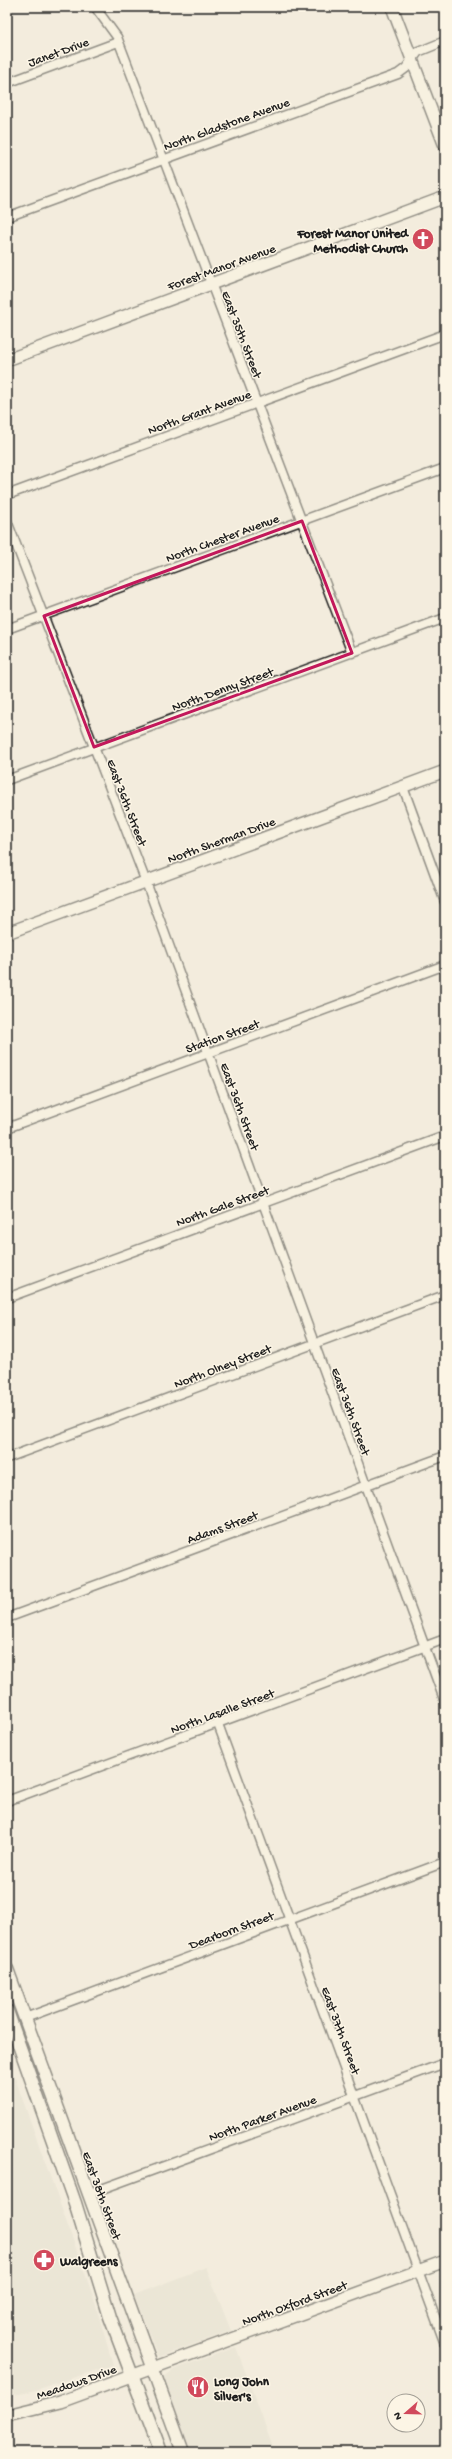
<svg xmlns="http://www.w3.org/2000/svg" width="452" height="2459" font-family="'Gochi Hand',sans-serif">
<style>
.built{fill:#e3ddcf}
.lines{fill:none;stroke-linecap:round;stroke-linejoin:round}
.street-casing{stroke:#1c1c1c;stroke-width:11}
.secondary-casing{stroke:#1c1c1c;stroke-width:14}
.primary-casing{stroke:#1c1c1c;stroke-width:15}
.street{stroke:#fcf5e5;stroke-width:8}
.secondary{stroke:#fcf5e5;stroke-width:11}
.primary{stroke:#fcf5e5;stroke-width:12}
.marked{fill:none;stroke:#c2185b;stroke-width:3;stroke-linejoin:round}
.labels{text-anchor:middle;stroke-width:3;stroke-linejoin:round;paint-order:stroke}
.street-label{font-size:13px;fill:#1c1c1c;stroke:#fcf5e5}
.poi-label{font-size:13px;font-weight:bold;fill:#1c1c1c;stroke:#fcf5e5;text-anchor:start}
</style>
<rect width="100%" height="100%" fill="#f3ecdd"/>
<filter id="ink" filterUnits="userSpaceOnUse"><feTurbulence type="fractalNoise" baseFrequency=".025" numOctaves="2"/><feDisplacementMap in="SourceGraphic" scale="8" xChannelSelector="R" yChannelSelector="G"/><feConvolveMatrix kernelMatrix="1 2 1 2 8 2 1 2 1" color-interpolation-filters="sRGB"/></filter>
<g filter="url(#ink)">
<path class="built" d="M7,2056l86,240 20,69 -88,28 -18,3z
M206,2267l25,64 -73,26 -24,-62z
M236,2347l39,105h-84l-27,-75 11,-8z"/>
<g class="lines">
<g class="street-casing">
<path id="street" d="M95,7l22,30 235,616
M7,83l111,-41
M7,217l391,-143 8,-6 12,-16 27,-11
M7,495l438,-161
M7,521l139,361 299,820
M7,629l438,-161
M7,780l438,-162
M403,787l42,115
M7,1128l438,-163
M7,1298l438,-162
M7,1458l438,-163
M7,1618l438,-162
M218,1724l227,620
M7,1801l438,-162
M25,2018l420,-156
M88,2194l357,-131"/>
</g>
<g class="secondary-casing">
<path id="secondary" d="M392,7l53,139
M7,360l438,-163
M7,933l438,-162
M7,2415l53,-13 385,-141"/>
</g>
<g class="primary-casing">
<path id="primary" d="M7,1969l176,483
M7,2011l68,192 35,114 51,135"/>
</g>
<use href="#street" class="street"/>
<use href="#secondary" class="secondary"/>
<use href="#primary" class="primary"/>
</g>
</g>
<path d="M0 0H452V2459H0ZM302,521l50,132 -258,94 -50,-131z" fill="#f3ecdd" fill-opacity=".55" fill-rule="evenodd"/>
<path class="marked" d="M302,521l50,132 -258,94 -50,-131z"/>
<defs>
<g id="church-disc" transform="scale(1.15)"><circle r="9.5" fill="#d1495b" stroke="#fcf5e5"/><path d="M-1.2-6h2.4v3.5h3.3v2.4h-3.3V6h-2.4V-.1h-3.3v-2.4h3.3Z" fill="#fff"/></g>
<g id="pharmacy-disc" transform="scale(1.15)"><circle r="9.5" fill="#d1495b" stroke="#fcf5e5"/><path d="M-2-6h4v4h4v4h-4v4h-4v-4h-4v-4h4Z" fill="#fff"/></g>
<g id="restaurant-disc" transform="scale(1.15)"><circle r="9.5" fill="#d1495b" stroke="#fcf5e5"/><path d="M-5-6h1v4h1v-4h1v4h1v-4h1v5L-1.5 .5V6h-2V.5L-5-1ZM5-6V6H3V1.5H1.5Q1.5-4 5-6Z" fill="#fff"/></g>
</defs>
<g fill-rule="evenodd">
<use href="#church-disc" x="423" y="239"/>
<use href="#pharmacy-disc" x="44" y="2260"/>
<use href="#restaurant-disc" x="198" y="2387"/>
</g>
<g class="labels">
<g class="street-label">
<text transform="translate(58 51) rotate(-20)" y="5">Janet Drive</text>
<text transform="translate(226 123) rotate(-20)" y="5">North Gladstone Avenue</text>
<text transform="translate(221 266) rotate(-20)" y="5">Forest Manor Avenue</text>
<text transform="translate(243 334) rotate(69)" y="5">East 35th Street</text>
<text transform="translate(199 411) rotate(-20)" y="5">North Grant Avenue</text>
<text transform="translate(222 537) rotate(-20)" y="5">North Chester Avenue</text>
<text transform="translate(222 688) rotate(-20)" y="5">North Denny Street</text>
<text transform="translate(128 802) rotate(69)" y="5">East 36th Street</text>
<text transform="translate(221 839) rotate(-20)" y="5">North Sherman Drive</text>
<text transform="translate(222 1035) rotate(-20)" y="5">Station Street</text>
<text transform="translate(241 1106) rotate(70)" y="5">East 36th Street</text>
<text transform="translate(222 1205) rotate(-20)" y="5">North Gale Street</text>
<text transform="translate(222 1365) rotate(-21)" y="5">North Olney Street</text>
<text transform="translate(352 1411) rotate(70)" y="5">East 36th Street</text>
<text transform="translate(222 1526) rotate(-20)" y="5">Adams Street</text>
<text transform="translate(222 1710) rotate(-20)" y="5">North Lasalle Street</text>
<text transform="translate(231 1929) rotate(-20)" y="5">Dearborn Street</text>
<text transform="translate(342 2030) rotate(70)" y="5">East 37th Street</text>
<text transform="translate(262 2117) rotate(-20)" y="5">North Parker Avenue</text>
<text transform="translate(103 2195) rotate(70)" y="5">East 38th Street</text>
<text transform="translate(294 2302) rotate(-20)" y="5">North Oxford Street</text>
<text transform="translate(76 2381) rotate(-19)" y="5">Meadows Drive</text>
</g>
<g class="poi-label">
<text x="408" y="237" text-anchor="end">Forest Manor United<tspan x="408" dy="15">Methodist Church</tspan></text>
<text x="60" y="2265">Walgreens</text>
<text x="214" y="2385">Long John<tspan x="214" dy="15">Silver's</tspan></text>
</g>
</g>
<rect width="452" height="2459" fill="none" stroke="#fcf5e5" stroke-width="24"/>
<rect x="12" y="12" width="428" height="2435" fill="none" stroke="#1c1c1c" stroke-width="1.5" filter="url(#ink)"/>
<g transform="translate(406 2413) rotate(250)"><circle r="19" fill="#fcf5e5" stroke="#a29e95"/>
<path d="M0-3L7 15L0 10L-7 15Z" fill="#d1495b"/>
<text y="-6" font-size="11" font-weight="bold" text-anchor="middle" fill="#1c1c1c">N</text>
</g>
</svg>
